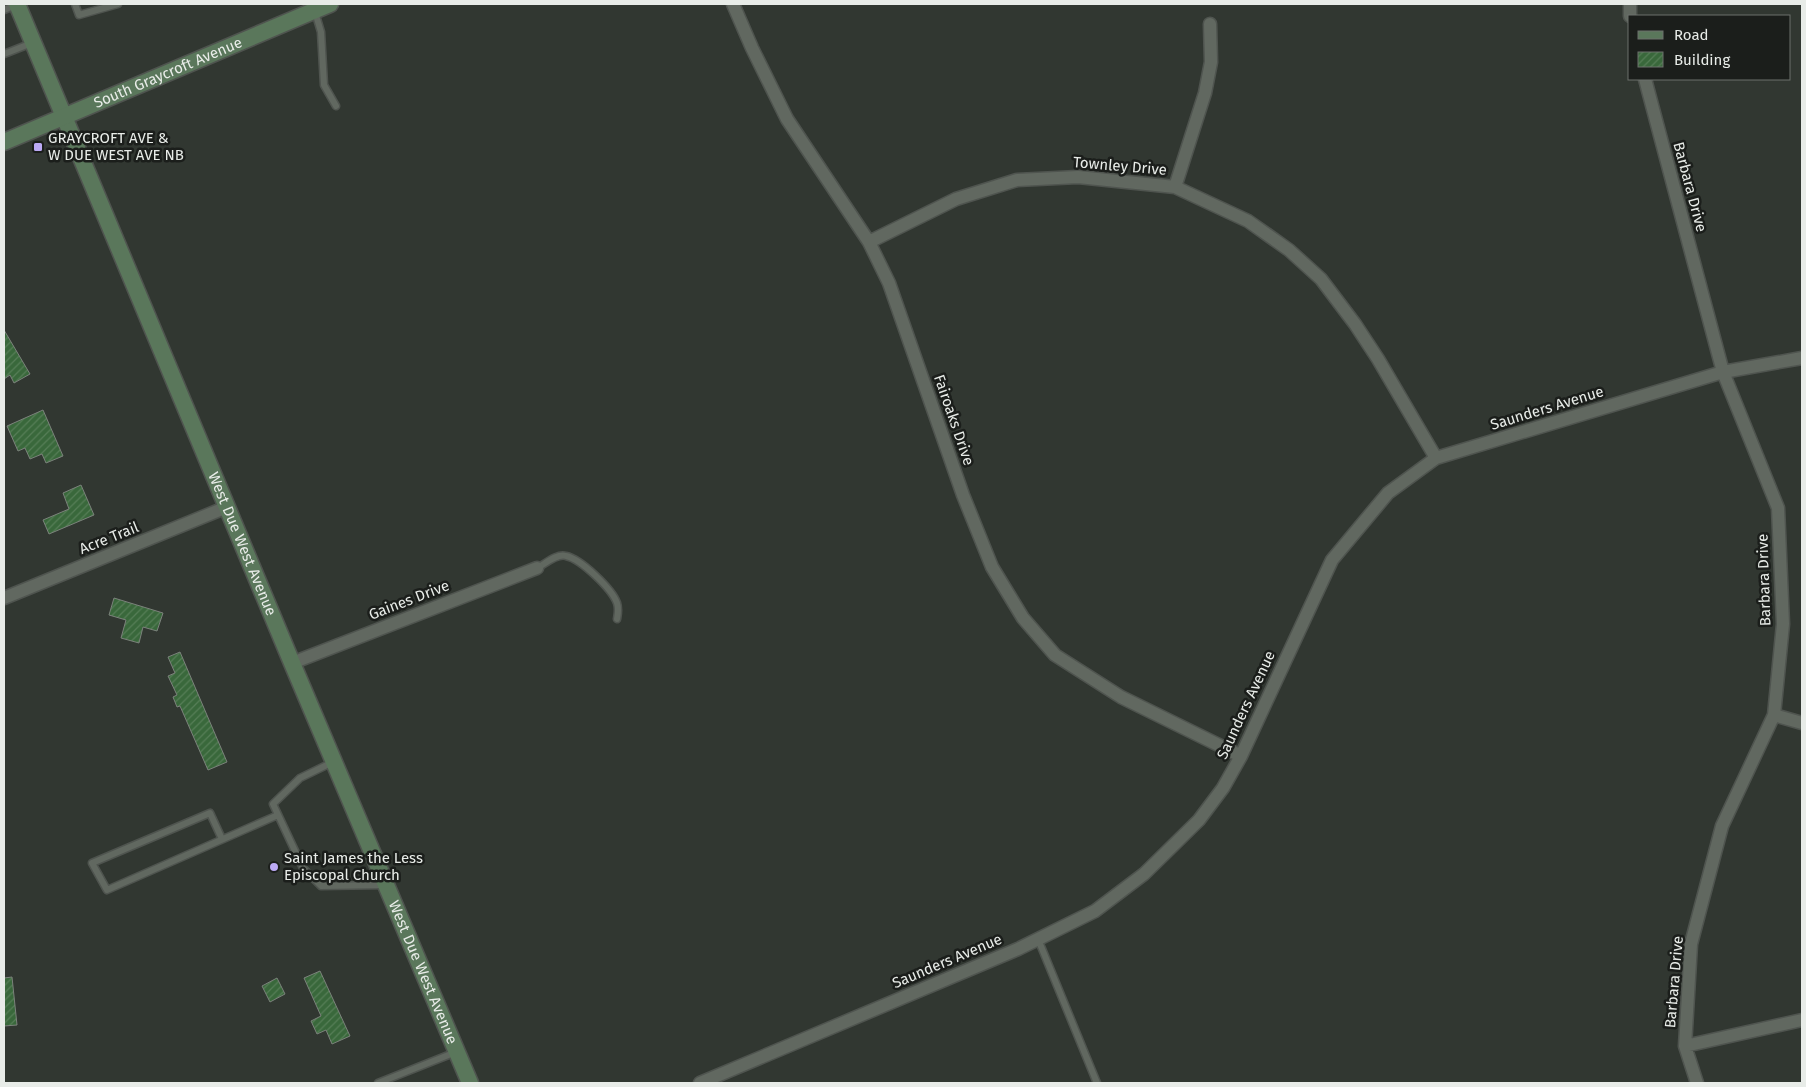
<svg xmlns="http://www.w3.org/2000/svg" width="1806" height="1087" font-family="'Fira Sans',sans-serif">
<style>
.building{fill:url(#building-hatch);stroke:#7b827b}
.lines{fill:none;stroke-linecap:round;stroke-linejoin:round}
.service-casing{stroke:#4f544f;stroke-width:9}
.minor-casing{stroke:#4f544f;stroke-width:15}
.secondary-casing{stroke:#4f544f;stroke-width:19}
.service{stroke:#616860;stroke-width:6}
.minor{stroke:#616860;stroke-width:12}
.secondary{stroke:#5a775b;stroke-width:16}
.poi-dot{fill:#bcaaf5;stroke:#1b1e1b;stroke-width:2}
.labels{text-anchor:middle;stroke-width:5;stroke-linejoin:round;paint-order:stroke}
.street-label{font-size:15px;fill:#e8ece8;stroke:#1b1e1b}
.poi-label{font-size:15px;fill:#e8ece8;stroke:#1b1e1b;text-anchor:start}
</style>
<defs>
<pattern id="building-hatch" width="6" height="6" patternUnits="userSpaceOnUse" patternTransform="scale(1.25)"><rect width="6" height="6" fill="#39683b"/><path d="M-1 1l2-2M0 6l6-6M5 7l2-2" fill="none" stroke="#567e57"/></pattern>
</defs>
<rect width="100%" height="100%" fill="#313731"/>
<path class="building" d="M4,330l26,44 -16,9 -4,-8 -6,4z
M43,410l20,46 -17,7 -4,-9 -12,5 -5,-11 -7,3 -11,-25z
M81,485l13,30 -45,19 -6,-14 26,-11 -6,-16z
M114,598l49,15 -6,18 -14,-4 -4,16 -18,-5 5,-18 -17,-5z
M180,652l47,110 -19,8 -28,-64 -3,1 -4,-10 4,-2 -9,-19 7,-3 -7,-16z
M320,971l30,65 -18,8 -6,-14 -9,4 -6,-13 10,-5 -17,-38z
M12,977l5,48 -13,1v-48z
M277,978l8,16 -15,8 -8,-16z"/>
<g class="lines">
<g class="service-casing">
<path id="service" d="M75,4l4,11 39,-11
M4,10l12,-5
M315,12l6,20 3,53 12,21
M4,54l28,-11
M537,568c8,-4 20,-15 29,-12 15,3 46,33 51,47 2,6 1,10 0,16
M333,762l-33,16 -27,26 30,64 18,18 64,-1
M222,839l-12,-26 -118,50 15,27 171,-75
M1038,939l59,144
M378,1083l78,-31"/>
</g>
<g class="minor-casing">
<path id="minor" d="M733,4l19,44 35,71 82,123 20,41 74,212 29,72 31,51 32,37 66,42 120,59
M1630,4v12
M1645,79l78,293 55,136 5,116 -9,91 -52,111 -31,118 -6,102 12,37
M1175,187l30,-94 6,-31 -1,-38
M869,242l87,-43 61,-19 61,-3 97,10 73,34 41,29 32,29 34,45 23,35 58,99
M4,598l223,-91
M292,663l245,-95
M1774,715l28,8
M1685,1046l117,-26
M700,1083l318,-134 77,-38 49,-37 55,-54 24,-32 18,-32 91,-196 56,-67 48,-35 287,-86 79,-14"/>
</g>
<g class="secondary-casing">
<g id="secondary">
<path id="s1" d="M17,4l275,659 178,420"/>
<path id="s2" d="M4,142l326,-138"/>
</g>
</g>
<use href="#service" class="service"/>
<use href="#minor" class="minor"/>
<use href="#secondary" class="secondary"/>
</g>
<g class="poi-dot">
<rect x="33" y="142" width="10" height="10" rx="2.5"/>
<circle cx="274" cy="867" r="5"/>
</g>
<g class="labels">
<g class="street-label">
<text dy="5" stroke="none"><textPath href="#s2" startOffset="178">South Graycroft Avenue</textPath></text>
<text transform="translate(1120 166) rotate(5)" y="5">Townley Drive</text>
<text transform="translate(1690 187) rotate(75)" y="5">Barbara Drive</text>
<text transform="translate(1547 408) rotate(-17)" y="5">Saunders Avenue</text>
<text transform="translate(954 420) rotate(71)" y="5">Fairoaks Drive</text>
<text transform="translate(109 538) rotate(-22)" y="5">Acre Trail</text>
<text dy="5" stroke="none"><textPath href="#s1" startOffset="585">West Due West Avenue</textPath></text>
<text transform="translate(1764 580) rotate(-92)" y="5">Barbara Drive</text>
<text transform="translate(409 600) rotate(-21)" y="5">Gaines Drive</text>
<text transform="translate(1246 705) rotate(-65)" y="5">Saunders Avenue</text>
<text transform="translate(947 961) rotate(-23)" y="5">Saunders Avenue</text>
<text dy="5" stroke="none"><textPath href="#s1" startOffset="1050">West Due West Avenue</textPath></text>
<text transform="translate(1674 982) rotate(-85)" y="5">Barbara Drive</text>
</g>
<g class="poi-label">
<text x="48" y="143">GRAYCROFT AVE &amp;<tspan x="48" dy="17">W DUE WEST AVE NB</tspan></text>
<text x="284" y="863">Saint James the Less<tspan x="284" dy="17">Episcopal Church</tspan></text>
</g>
</g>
<rect width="1806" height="1087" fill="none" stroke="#e8ece8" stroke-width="10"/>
<rect x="1628" y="15" width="162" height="65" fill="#1b1e1b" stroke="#6d706d"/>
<rect x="1638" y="31" width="25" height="8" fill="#5a775b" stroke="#6d706d"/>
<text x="1674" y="40" font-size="15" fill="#e8ece8">Road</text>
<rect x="1638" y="52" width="25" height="15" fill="url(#building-hatch)" stroke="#6d706d"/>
<text x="1674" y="65" font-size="15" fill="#e8ece8">Building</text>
</svg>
